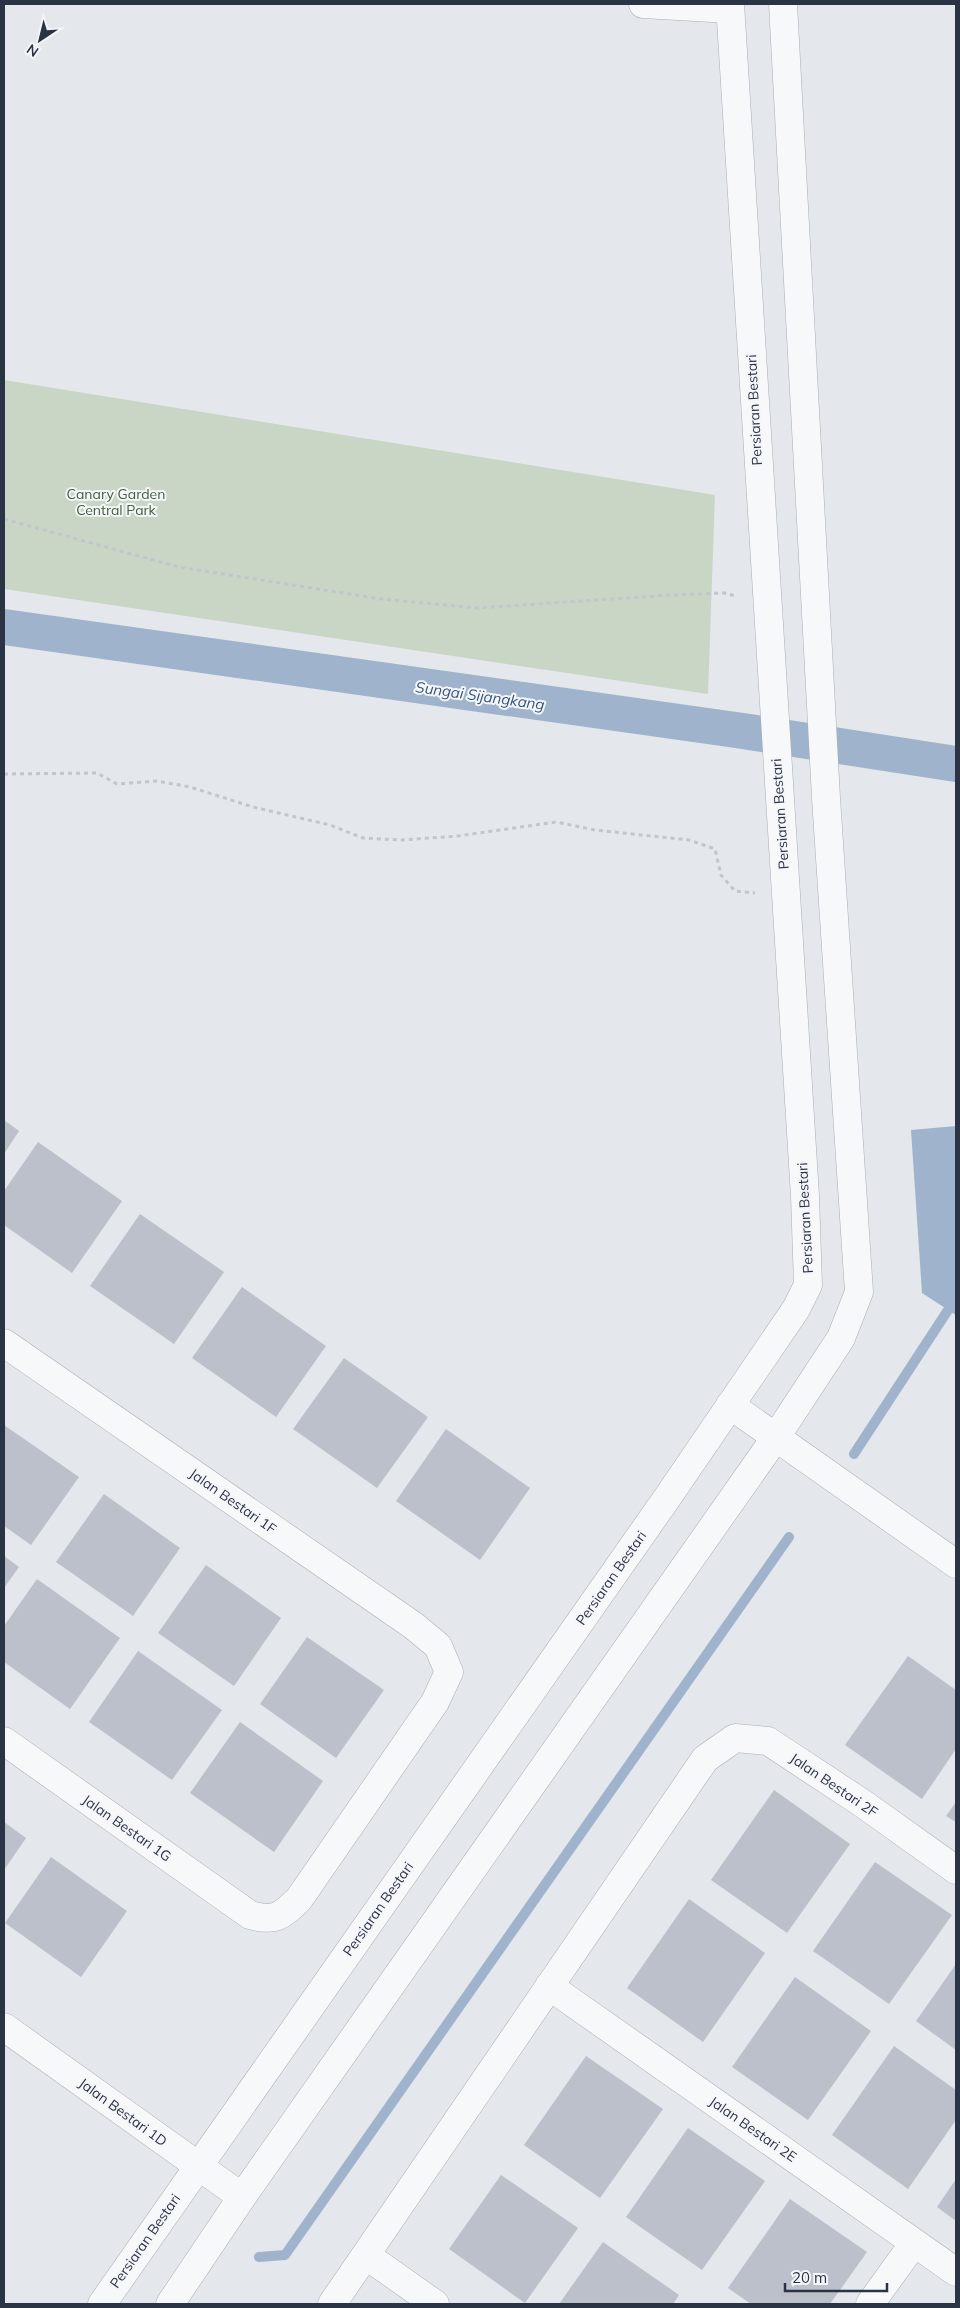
<svg xmlns="http://www.w3.org/2000/svg" width="960" height="2308" font-family="Mulish,sans-serif">
<style>
.green{fill:#c9d6c5}
.water{fill:#9fb4cc}
.lines{fill:none;stroke-linecap:round;stroke-linejoin:round}
.stream{stroke:#9fb4cc;stroke-width:10}
.canal{stroke:#9fb4cc;stroke-width:36}
.building{fill:#bbc0ca}
.minor-casing{stroke:#a9aeb7;stroke-width:29}
.tertiary-casing{stroke:#a9aeb7;stroke-width:29}
.path{stroke:#c2c5cb;stroke-width:3;stroke-dasharray:4 4;stroke-linecap:butt}
.minor{stroke:#f7f8fa;stroke-width:28}
.tertiary{stroke:#f7f8fa;stroke-width:28}
.labels{text-anchor:middle;stroke-width:4;stroke-linejoin:round;paint-order:stroke}
.street-label{font-size:14px;fill:#2b3445;stroke:#f4f6f9}
.park-label{font-size:14px;fill:#3f6138;stroke:#f4f6f9}
.water-label{font-size:15px;font-style:italic;fill:#34527a;stroke:#f4f6f9}
</style>
<rect width="100%" height="100%" fill="#e4e7ec"/>
<path class="green" d="M4,380l711,115 -7,199 -704,-105z"/>
<path class="water" d="M956,1126v189l-34,-22 -11,-163z"/>
<g class="lines">
<path class="stream" d="M854,1454l94,-144 8,-5
M259,2257l26,-2 504,-718"/>
<path class="canal" d="M4,627l732,103 220,34"/>
</g>
<path class="building" d="M4,1120l15,11 -15,23z
M38,1142l84,59 -50,72 -68,-48v-34z
M140,1214l84,58 -50,72 -84,-58z
M242,1287l84,59 -50,71 -84,-59z
M344,1358l84,59 -51,71 -84,-59z
M4,1425l75,52 -48,68 -27,-19z
M446,1429l84,59 -50,72 -84,-59z
M104,1494l76,54 -47,68 -77,-54z
M4,1556l15,11 -15,21z
M206,1565l75,53 -47,68 -76,-53z
M37,1579l83,59 -50,71 -66,-47v-36z
M307,1637l77,53 -48,68 -76,-54z
M138,1651l84,59 -50,70 -83,-58z
M908,1656l48,34v59l-34,50 -77,-54z
M240,1722l83,59 -49,71 -84,-59z
M774,1790l76,54 -63,89 -76,-53z
M956,1802v20l-10,-6z
M4,1822l22,16 -22,32z
M51,1857l76,54 -46,66 -76,-54z
M875,1862l77,53 -63,89 -76,-53z
M689,1899l76,54 -62,89 -76,-54z
M956,1964v86l-40,-29z
M795,1977l76,54 -63,89 -76,-53z
M894,2046l62,44v30l-48,69 -76,-54z
M586,2056l77,53 -63,89 -76,-53z
M688,2128l77,53 -63,89 -76,-53z
M501,2175l77,53 -53,75 -76,-54z
M956,2179v42l-19,-14z
M790,2199l77,53 -37,52h-79l-23,-16z
M603,2242l76,53 -6,9h-114z"/>
<g class="lines">
<g class="minor-casing">
<path id="minor" d="M643,4l87,5
M4,1343l410,283 24,20 11,26 -14,30 -136,197c-18,18 -25,23 -49,16l-246,-174
M730,1405l226,159
M549,1986l407,286
M4,2027l238,170
M367,2256l68,48
M332,2304l373,-545 30,-21 33,3 94,62 94,67
M870,2304l44,-61"/>
</g>
<g class="tertiary-casing">
<path id="tertiary" d="M102,2304l565,-806 129,-189 12,-24 -3,-89 -75,-1192
M170,2304l72,-107 534,-760 65,-99 18,-46 -33,-494 -43,-794"/>
</g>
<path class="path" d="M4,519l175,48 202,32 96,9 194,-13 53,-2 12,3
M4,774l93,-1 20,11 40,-3 33,6 63,20 77,18 33,13 38,2 57,-4 98,-14 39,8 94,10 26,9 6,26 14,16 20,2"/>
<use href="#minor" class="minor"/>
<use href="#tertiary" class="tertiary"/>
</g>
<g class="labels">
<g class="street-label">
<text transform="translate(754 410) rotate(-93)" y="5">Persiaran Bestari</text>
<text transform="translate(780 814) rotate(-94)" y="5">Persiaran Bestari</text>
<text transform="translate(805 1218) rotate(-93)" y="5">Persiaran Bestari</text>
<text transform="translate(233 1501) rotate(35)" y="5">Jalan Bestari 1F</text>
<text transform="translate(611 1578) rotate(-55)" y="5">Persiaran Bestari</text>
<text transform="translate(834 1785) rotate(34)" y="5">Jalan Bestari 2F</text>
<text transform="translate(127 1828) rotate(35)" y="5">Jalan Bestari 1G</text>
<text transform="translate(378 1909) rotate(-55)" y="5">Persiaran Bestari</text>
<text transform="translate(123 2112) rotate(36)" y="5">Jalan Bestari 1D</text>
<text transform="translate(753 2129) rotate(35)" y="5">Jalan Bestari 2E</text>
<text transform="translate(145 2241) rotate(-55)" y="5">Persiaran Bestari</text>
</g>
<g class="park-label">
<text x="116" y="499">Canary Garden<tspan x="116" dy="16">Central Park</tspan></text>
</g>
<g class="water-label">
<text transform="translate(480 696) rotate(8)" y="5">Sungai Sijangkang</text>
</g>
</g>
<rect width="960" height="2308" fill="none" stroke="#2b3445" stroke-width="10"/>
<g transform="translate(40 40) rotate(215)" stroke="#f4f6f9" stroke-width="4" paint-order="stroke">
<path d="M0-4L9 19L0 12L-9 19Z" fill="#2b3445"/>
<text y="-8" font-size="14" font-weight="bold" text-anchor="middle" fill="#2b3445">N</text>
</g>
<path d="M785 2283v8h102v-8" fill="none" stroke="#2b3445" stroke-width="2.5"/>
<text x="792" y="2283" font-size="15" fill="#2b3445" stroke="#f4f6f9" stroke-width="4" paint-order="stroke">20 m</text>
</svg>
